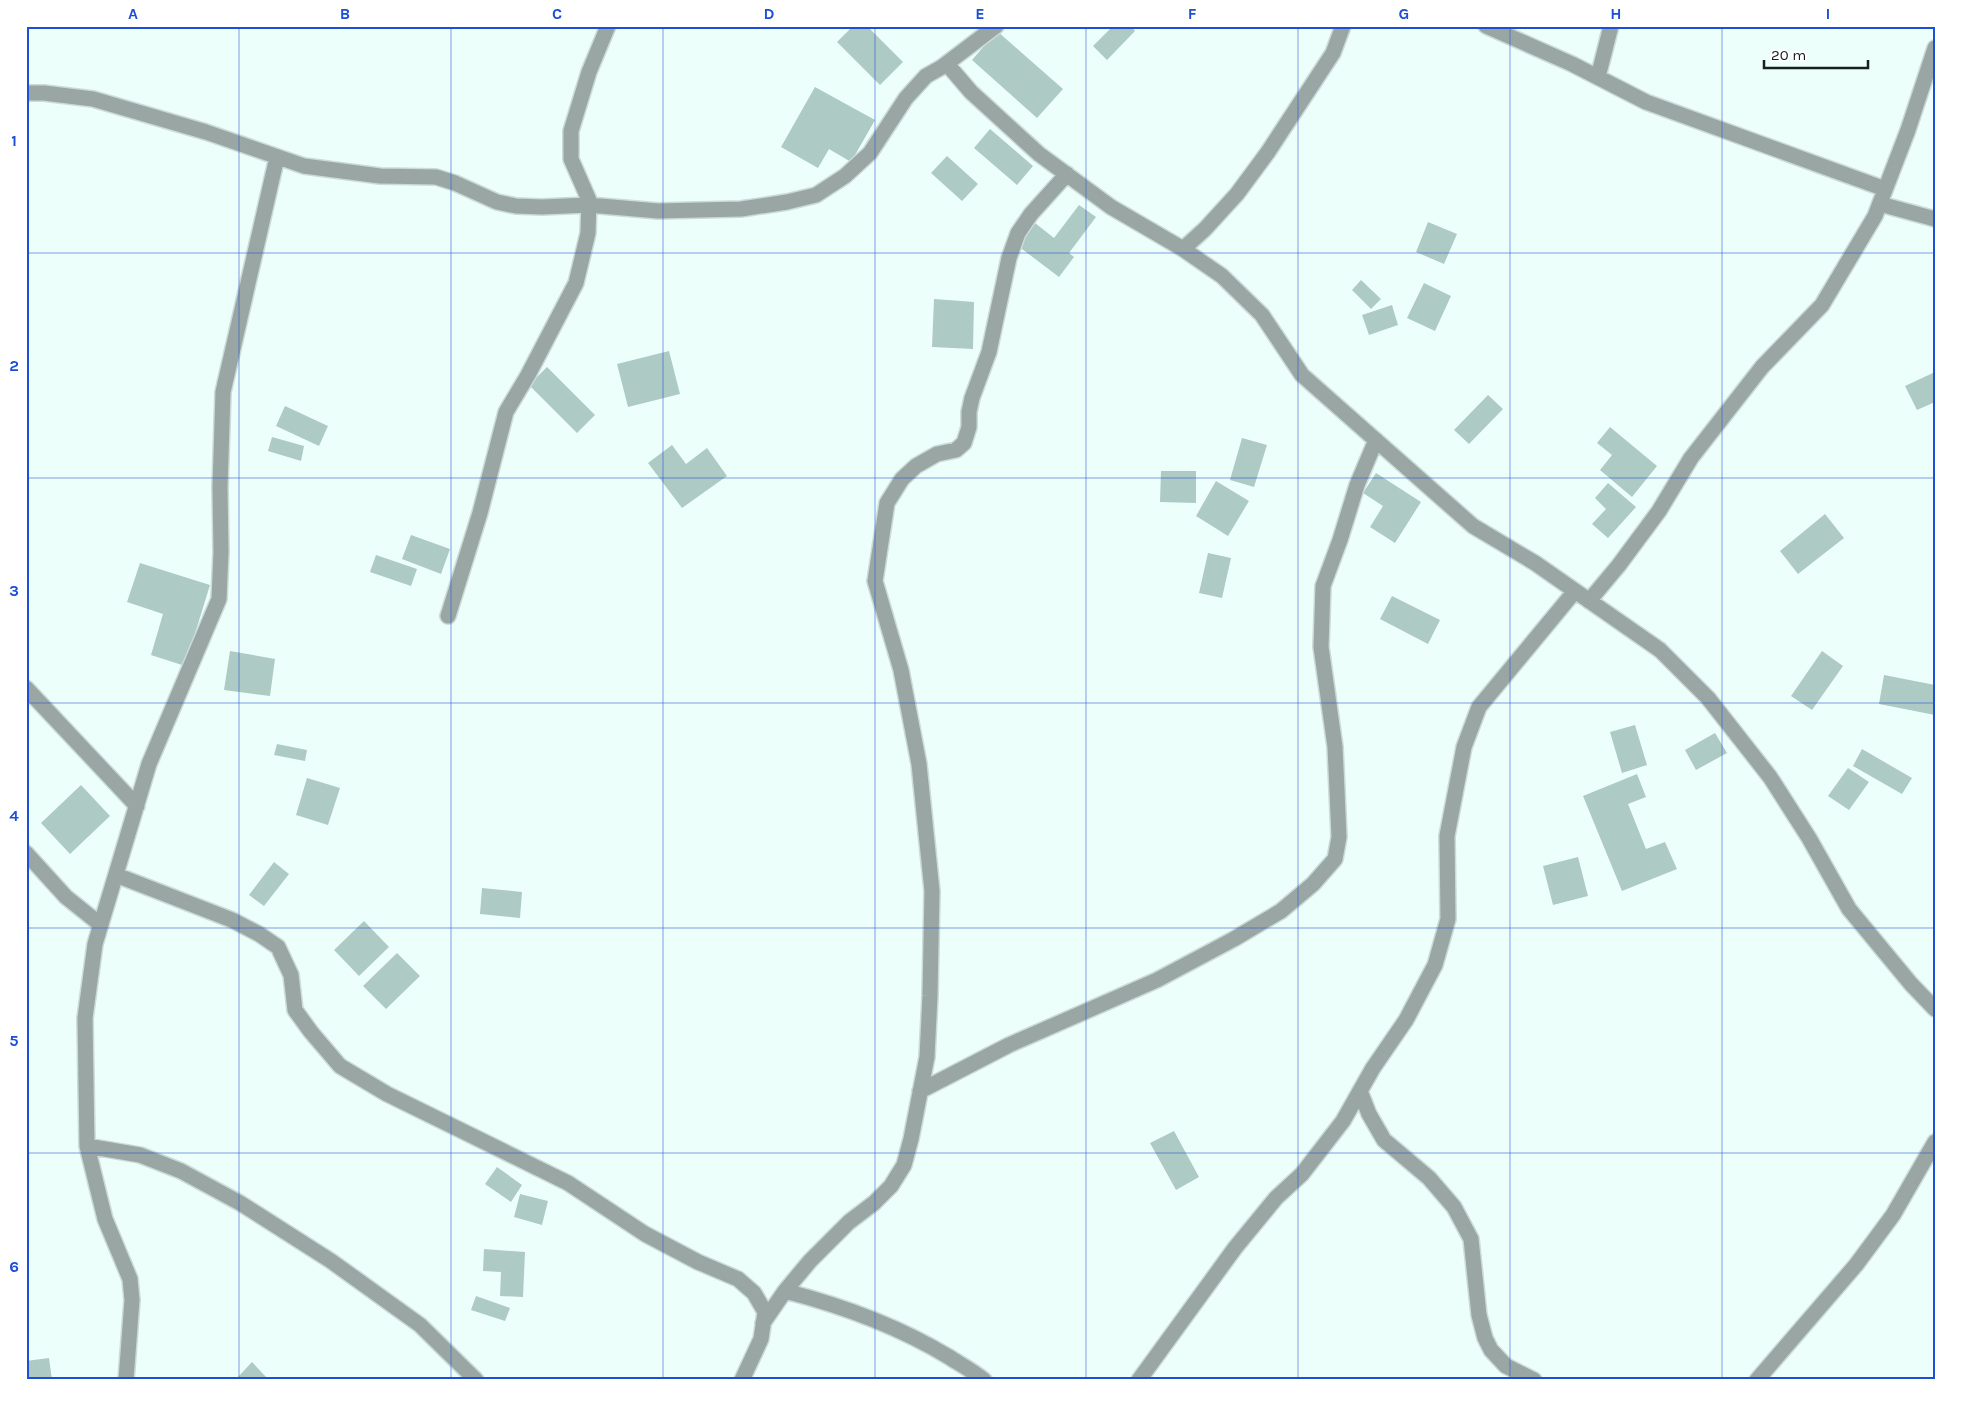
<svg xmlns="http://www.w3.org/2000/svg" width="1961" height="1406" font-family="Karla,sans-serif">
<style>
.building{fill:#aecac4}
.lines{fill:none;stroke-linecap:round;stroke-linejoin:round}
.minor-casing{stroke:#cbdbd8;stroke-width:18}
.minor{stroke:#9aa6a4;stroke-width:15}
.grid{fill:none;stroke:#1d4ed8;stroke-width:1;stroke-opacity:0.55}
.neatline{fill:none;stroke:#1d4ed8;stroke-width:2}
.grid-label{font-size:16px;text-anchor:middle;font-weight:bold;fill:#1d4ed8}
</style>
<rect width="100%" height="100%" fill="#edfffb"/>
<path class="building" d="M853,26h14l36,36 -23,23 -43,-43z
M1113,26h18l4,5 -28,29 -14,-14z
M997,31l66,58 -26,29 -65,-58z
M815,87l60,33 -24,42 -22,-13 -11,19 -37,-21z
M990,129l43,37 -16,19 -43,-37z
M947,156l31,28 -16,17 -31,-28z
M1079,205l17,12 -27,36 5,4 -15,20 -41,-31 17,-23 19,15z
M1428,222l29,12 -13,30 -28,-12z
M1361,280l20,19 -10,10 -19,-19z
M1424,283l27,13 -16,35 -28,-13z
M934,299l40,3 -1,47 -41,-2z
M1392,305l6,20 -29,10 -7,-20z
M669,351l11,43 -52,13 -11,-43z
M547,367l48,48 -18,18 -48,-48z
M1935,372v30l-18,8 -12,-24z
M1488,395l15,14 -34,35 -15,-14z
M285,406l43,20 -9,20 -43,-20z
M1610,427l47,39 -25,31 -32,-27 12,-15 -15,-12z
M272,437l32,9 -3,15 -33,-10z
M1242,438l25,7 -13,42 -24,-7z
M672,445l14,19 21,-16 20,28 -45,32 -34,-45z
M1161,471h35v32l-36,-1z
M1376,473l45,29 -26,41 -25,-16 13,-21 -20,-13z
M1216,481l33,20 -21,35 -32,-20z
M1608,483l28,24 -28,31 -16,-14 14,-15 -11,-11z
M1825,514l19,24 -46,36 -18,-23z
M411,535l39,14 -9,25 -39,-15z
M1208,553l23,5 -9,40 -23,-5z
M376,555l41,14 -6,17 -41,-14z
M140,563l70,22 -25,81 -34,-11 12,-41 -36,-12z
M1392,596l48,24 -12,24 -48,-25z
M230,651l45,8 -5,37 -46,-6z
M1822,651l21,15 -31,44 -21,-14z
M1884,675l51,10v30l-56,-11z
M1635,725l12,40 -25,8 -12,-41z
M1715,733l12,20 -31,17 -11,-20z
M277,744l30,6 -2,11 -31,-6z
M1862,749l50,29 -10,16 -49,-28z
M1848,768l21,14 -20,28 -21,-14z
M1637,774l9,23 -18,7 18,45 19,-7 12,27 -55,22 -39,-95z
M307,778l33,10 -12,37 -32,-10z
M81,785l29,31 -40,38 -29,-31z
M1578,857l10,39 -35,9 -10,-39z
M274,862l15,12 -25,32 -15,-11z
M482,888l40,4 -2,26 -40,-4z
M364,921l25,26 -30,29 -25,-26z
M397,953l23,23 -34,33 -23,-23z
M1174,1131l25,46 -23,13 -26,-47z
M497,1167l25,18 -11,17 -26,-18z
M520,1194l28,7 -6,24 -28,-8z
M484,1249l41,3 -2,45 -23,-1 1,-24 -18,-1z
M476,1296l34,12 -5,13 -34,-11z
M49,1358l3,22h-26v-19z
M252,1362l15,16 -2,2h-27l-1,-2z"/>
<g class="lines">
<g class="minor-casing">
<path id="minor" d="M1486,26l86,38 74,38 239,87
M947,64l24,28 68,62 72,53 72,42 39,27 40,39 40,60 171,151 62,37 125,87 48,48 62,79 39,61 40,71 62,75 24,25
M1598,77l13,-51
M26,93h18l49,6 113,33 98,34 76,10 56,1 19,6 42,19 19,4 26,1 47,-2 69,6 83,-2 46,-7 29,-7 29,-19 25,-23 36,-55 20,-22 16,-9 54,-41
M1880,204l55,15
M1183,249l22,-20 32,-35 31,-42 65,-99 10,-27
M1589,601l30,-36 40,-54 32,-53 71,-91 60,-62 53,-89 33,-86 27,-82
M448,616l32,-103 26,-101 22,-37 48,-92 12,-50 1,-33 -18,-41v-28l18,-59 19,-46
M26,688l111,118
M26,853l40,44 35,28
M116,875l116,45 27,14 19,13 13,28 4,35 16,22 29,34 47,28 181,89 77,51 53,28 40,17 16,14 11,19 -4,27 -19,41
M920,1091l89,-46 148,-65 77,-41 47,-28 32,-27 22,-25 4,-22 -2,-47 -2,-43 -14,-100 2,-61 17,-46 17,-55 19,-45
M1360,1091l9,23 15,26 45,38 25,29 17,32 8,76 6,23 6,12 15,16 28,14
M87,1146l53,9 41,16 59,32 91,58 89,64 56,55
M785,1291c58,15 113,35 164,66 11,7 24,14 35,23
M763,1323l22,-32 25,-30 39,-39 25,-19 17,-17 13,-21 7,-26 16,-82 3,-61 2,-105 -13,-127 -18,-94 -26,-89 12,-78 15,-24 14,-13 21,-12 19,-4 8,-7 5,-16v-15l3,-14 17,-46 20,-94 9,-25 13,-19 36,-40
M126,1380l6,-80 -2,-21 -25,-60 -18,-73 -2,-128 10,-74 54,-180 70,-165 2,-47 -1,-65 3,-95 54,-235
M1139,1380l96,-132 41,-50 26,-24 41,-53 30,-53 33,-48 29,-55 13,-46 -1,-83 17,-89 15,-40 96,-116
M1757,1380l99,-115 37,-50 42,-73"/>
</g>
<use href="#minor" class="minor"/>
</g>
<path class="grid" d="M239,26v1354M451,26v1354M663,26v1354M875,26v1354M1086,26v1354M1298,26v1354M1510,26v1354M1722,26v1354M26,253h1909M26,478h1909M26,703h1909M26,928h1909M26,1153h1909"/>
<rect width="1961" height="1406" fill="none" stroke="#ffffff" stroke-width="55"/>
<path d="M1764 60v8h104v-8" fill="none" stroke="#16211f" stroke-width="2.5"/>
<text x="1771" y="60" font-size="15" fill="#16211f" stroke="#ffffff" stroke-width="4" paint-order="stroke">20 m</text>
<rect x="28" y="28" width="1906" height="1350" class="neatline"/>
<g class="grid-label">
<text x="133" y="19">A</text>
<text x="345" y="19">B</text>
<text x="557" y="19">C</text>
<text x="769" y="19">D</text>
<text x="980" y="19">E</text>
<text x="1192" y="19">F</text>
<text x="1404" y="19">G</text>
<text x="1616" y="19">H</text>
<text x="1828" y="19">I</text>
<text x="14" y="146">1</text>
<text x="14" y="371">2</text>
<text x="14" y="596">3</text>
<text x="14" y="821">4</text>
<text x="14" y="1046">5</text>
<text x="14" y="1272">6</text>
</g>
</svg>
